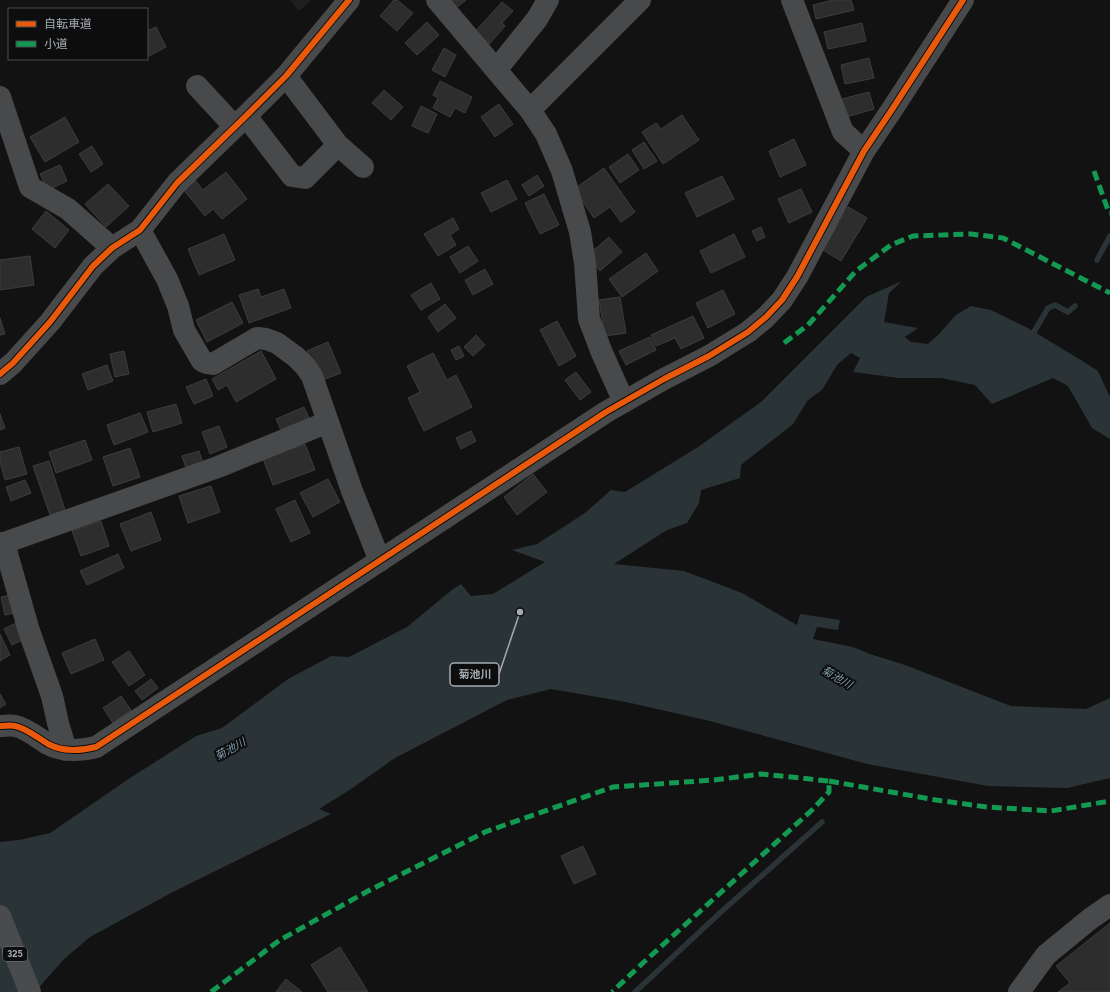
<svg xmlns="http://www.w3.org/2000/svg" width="1110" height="992" font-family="Figtree,'Noto Sans JP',sans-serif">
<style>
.built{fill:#1f1f21}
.water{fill:#2a3336}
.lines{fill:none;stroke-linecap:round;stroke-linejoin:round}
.stream{stroke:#2a3336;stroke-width:5.5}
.building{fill:#2d2d2e;stroke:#3b3d3f}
.minor{stroke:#47494b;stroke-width:22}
.highway{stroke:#494b4c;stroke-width:22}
.quiet{stroke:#139951;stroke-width:5;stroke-dasharray:10 5;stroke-linecap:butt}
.cycleway-casing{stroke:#0d0d0e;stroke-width:8}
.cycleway{stroke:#e8590c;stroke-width:6}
.labels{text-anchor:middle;stroke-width:4;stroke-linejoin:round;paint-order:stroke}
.shield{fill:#0d0d0e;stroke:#777c81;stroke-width:1}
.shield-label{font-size:9px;font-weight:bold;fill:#a4abb2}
.water-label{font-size:11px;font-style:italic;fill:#7e9caa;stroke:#0d0d0e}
.leader{fill:none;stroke:#a4abb2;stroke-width:1.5}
.callout-dot{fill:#a4abb2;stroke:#0d0d0e;stroke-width:1.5}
.callout{fill:#0d0d0e;stroke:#a4abb2;stroke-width:1.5}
.callout-label{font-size:11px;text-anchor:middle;font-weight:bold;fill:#a4abb2}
</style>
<rect width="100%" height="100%" fill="#121213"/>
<path class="built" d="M290,0h21l-12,11z"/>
<path class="water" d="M902,281l-13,12 -5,29 34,6 -13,9 6,5 17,2 11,-10 17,-19 15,-9 20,4 37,18 56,34 14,9 12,26v42l-18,-11 -24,-42 -15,-8 -61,26 -17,-19 -34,-7h-42l-46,-6 7,-14 -9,-5 -14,12 -15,25 -14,10 -15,24 -52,41 -1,13 -39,12 -2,13 -12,20 -20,7 -53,34 70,7 58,22 55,32 3,-11 40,6 -2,10 -21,-3 -4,12 40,8 17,7 35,11 106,41 75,3 24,-11v80l-43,10 -79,-2 -121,-22 -157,-43 -84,-19 -75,-13 -44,11 -112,58 -44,31 -32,20 12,5 -160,79 -81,44 -26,22 -29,33h-35v-150l19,-2 31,-7 80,-55 66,-42 26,-8 66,-49 43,-23 18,1 58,-30 46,-38 8,-5 10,12 22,-2 52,-32 -33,-12 25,-6 48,-31 26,-23 14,2 73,-45 63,-45 105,-105z"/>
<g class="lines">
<path class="stream" d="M1097,260l13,-24
M1031,337l17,-29 7,-3 13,7 7,-6
M635,992l86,-80 101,-90"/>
</g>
<path class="building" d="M394,0h3l16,13 -16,18 -17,-15z
M444,0h22l-14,11z
M833,0h18l3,10 -38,9 -3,-14z
M502,2l11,9 -11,12 3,3 -20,23 -14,-13z
M427,22l12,13 -22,20 -12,-12z
M862,23l4,18 -38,8 -4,-17z
M156,27l10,20 -19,10v-26z
M444,48l12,7 -11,22 -13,-7z
M869,58l5,20 -29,6 -4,-19z
M440,81l32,16 -7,16 -10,-5 -5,9 -17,-9 5,-10 -5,-3z
M384,90l19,17 -12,13 -19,-17z
M869,92l5,17 -31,9 -5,-18z
M499,104l14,20 -18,13 -14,-20z
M421,106l16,8 -9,19 -16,-7z
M682,115l17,25 -36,24 -21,-32 14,-9 5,6z
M65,117l14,25 -34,20 -15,-25z
M794,139l12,26 -26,12 -11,-26z
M644,142l13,19 -13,8 -12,-19z
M92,146l11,18 -12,8 -12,-18z
M628,154l11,16 -19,13 -11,-16z
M60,165l7,16 -19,9 -8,-16z
M604,168l31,44 -14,10 -11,-15 -16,11 -20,-29z
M226,172l21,27 -25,20 -9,-10 -8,7 -23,-28 12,-9 9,11z
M537,175l7,11 -15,10 -7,-11z
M722,176l12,23 -37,18 -12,-24z
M507,180l10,19 -26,13 -10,-19z
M108,184l21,22 -23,21 -21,-23z
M801,189l11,23 -23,11 -11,-24z
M544,194l15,31 -19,9 -15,-31z
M848,207l19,11 -26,43 -18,-11z
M46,211l23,19 -14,18 -23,-19z
M453,218l6,11 -9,6 6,10 -18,11 -14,-22z
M761,227l4,10 -8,4 -5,-10z
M224,234l11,26 -36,15 -11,-26z
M734,234l11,23 -34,16 -11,-22z
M609,237l13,15 -22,19 -13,-15z
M468,246l10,15 -18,12 -10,-16z
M646,253l12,18 -36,26 -13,-18z
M30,256l4,29 -34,5v-30z
M485,269l8,15 -20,11 -8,-15z
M431,283l9,16 -19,11 -10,-15z
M258,289l3,8 23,-8 7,19 -42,15 -10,-28z
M723,290l12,24 -27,14 -12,-25z
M620,297l6,36 -21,3 -6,-36z
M232,302l11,21 -36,19 -11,-22z
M445,304l11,14 -18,14 -10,-15z
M693,316l11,22 -23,11 -6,-11 -19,8 -5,-11z
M0,318l5,16 -5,1z
M557,321l19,35 -17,10 -19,-36z
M476,335l9,10 -12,11 -9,-9z
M650,337l6,13 -30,15 -7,-14z
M328,342l13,31 -21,8 -13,-30z
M459,346l5,10 -8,4 -5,-10z
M124,351l5,23 -14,3 -5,-23z
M261,351l15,28 -40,23 -9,-17 -9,5 -6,-11z
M433,353l14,27 9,-5 16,32 -48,24 -16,-33 12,-6 -13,-26z
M107,365l6,16 -25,9 -6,-16z
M576,372l15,20 -11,8 -15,-20z
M206,379l7,17 -19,8 -8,-17z
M176,404l6,19 -29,9 -6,-20z
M304,407l5,11 -28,12 -5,-11z
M140,413l8,19 -34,13 -7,-20z
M0,414l5,14 -5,2z
M219,426l8,21 -17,7 -8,-22z
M471,431l5,10 -15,8 -5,-11z
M85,440l7,20 -36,13 -7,-21z
M305,444l10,26 -42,15 -10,-26z
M19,447l8,27 -22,6 -5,-18v-10z
M130,448l10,29 -27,9 -10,-29z
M199,451l6,18 -17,5 -6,-18z
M49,461l16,49 -15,5 -17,-49z
M533,474l14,18 -30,23 -13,-18z
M328,479l12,23 -27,15 -13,-24z
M25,480l6,13 -20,8 -5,-14z
M211,486l9,26 -32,11 -9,-27z
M295,500l15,33 -19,9 -15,-33z
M151,512l10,28 -30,11 -11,-27z
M101,521l8,25 -28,10 -9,-25z
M118,554l6,14 -37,17 -7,-14z
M10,595l5,18 -10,2 -4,-18z
M16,623l8,16 -12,6 -8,-16z
M0,634l10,21 -10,6z
M95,639l9,21 -33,14 -9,-21z
M129,651l16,24 -16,11 -17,-24z
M151,679l7,9 -16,12 -7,-9z
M0,694l6,10 -6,4z
M121,696l10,14 -18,13 -10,-15z
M583,846l13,28 -22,10 -13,-28z
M1110,923v69h-52l12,-9 -14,-17z
M340,947l28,45h-40l-17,-27z
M286,979l16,13h-26z"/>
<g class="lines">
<path class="minor" d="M437,0l93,110 16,24 16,37 18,61 5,31 4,56 13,34 22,49
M792,0l51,132 21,19
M496,70l41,-51 11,-19
M286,76l52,69 25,22
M197,86l38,41
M0,97l30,90 38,22 44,39
M530,110l110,-110
M246,116l46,60 13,2 33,-33
M140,230l27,49 11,27 6,24 18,31 5,2 6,1 44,-26 9,1 11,4 19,14 9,9 7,10 40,115 28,70
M0,374l13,-11 37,-41 43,-56 19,-18 28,-18 37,-47 69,-67 40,-40 63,-76
M0,543h4l214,-76 110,-45
M4,543l25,88 23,65 6,27 8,27
M0,726c5,0 11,-1 15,0 11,2 23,12 33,18 15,8 32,7 48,3l510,-335 58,-33 45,-23 39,-24 18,-15 16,-17 15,-23 67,-126 29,-43 70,-108
M1019,992l27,-37 44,-36 20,-14"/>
<path class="highway" d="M0,916l30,76"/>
<path class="quiet" d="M1094,171l15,42h1
M784,343l24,-18 48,-54 35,-26 22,-9 58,-2 32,4 107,55
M829,781l107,19 51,7 64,4 59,-10
M211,992l69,-52 88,-49 117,-59 128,-45 101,-7 47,-6 68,7v11l-17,18 -167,151 -33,31"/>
<g class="cycleway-casing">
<path id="cycleway" d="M0,374l13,-11 37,-41 43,-56 19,-18 28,-18 37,-47 69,-67 40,-40 63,-76
M0,726c5,0 11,-1 15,0 11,2 23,12 33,18 15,8 32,7 48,3l510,-335 58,-33 45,-23 39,-24 18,-15 16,-17 15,-23 67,-126 29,-43 70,-108"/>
</g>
<use href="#cycleway" class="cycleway"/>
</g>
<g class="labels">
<rect class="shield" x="3" y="947" width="24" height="14" rx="3"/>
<g class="shield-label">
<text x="15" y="957">325</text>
</g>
<g class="water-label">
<text transform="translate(837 677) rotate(30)" y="4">菊池川</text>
<text transform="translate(230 749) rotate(-29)" y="4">菊池川</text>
</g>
</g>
<path class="leader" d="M520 612L499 674"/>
<circle class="callout-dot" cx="520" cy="612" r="4"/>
<rect class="callout" x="450" y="663" width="49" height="23" rx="4"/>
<g class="callout-label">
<text x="475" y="678">菊池川</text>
</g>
<rect x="8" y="8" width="140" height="52" fill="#0d0d0e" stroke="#494c50"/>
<rect x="16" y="21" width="20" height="6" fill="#e8590c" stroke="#494c50"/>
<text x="44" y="28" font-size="12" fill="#a4abb2">自転車道</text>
<rect x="16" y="41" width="20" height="6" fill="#139951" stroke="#494c50"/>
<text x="44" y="48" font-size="12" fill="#a4abb2">小道</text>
</svg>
